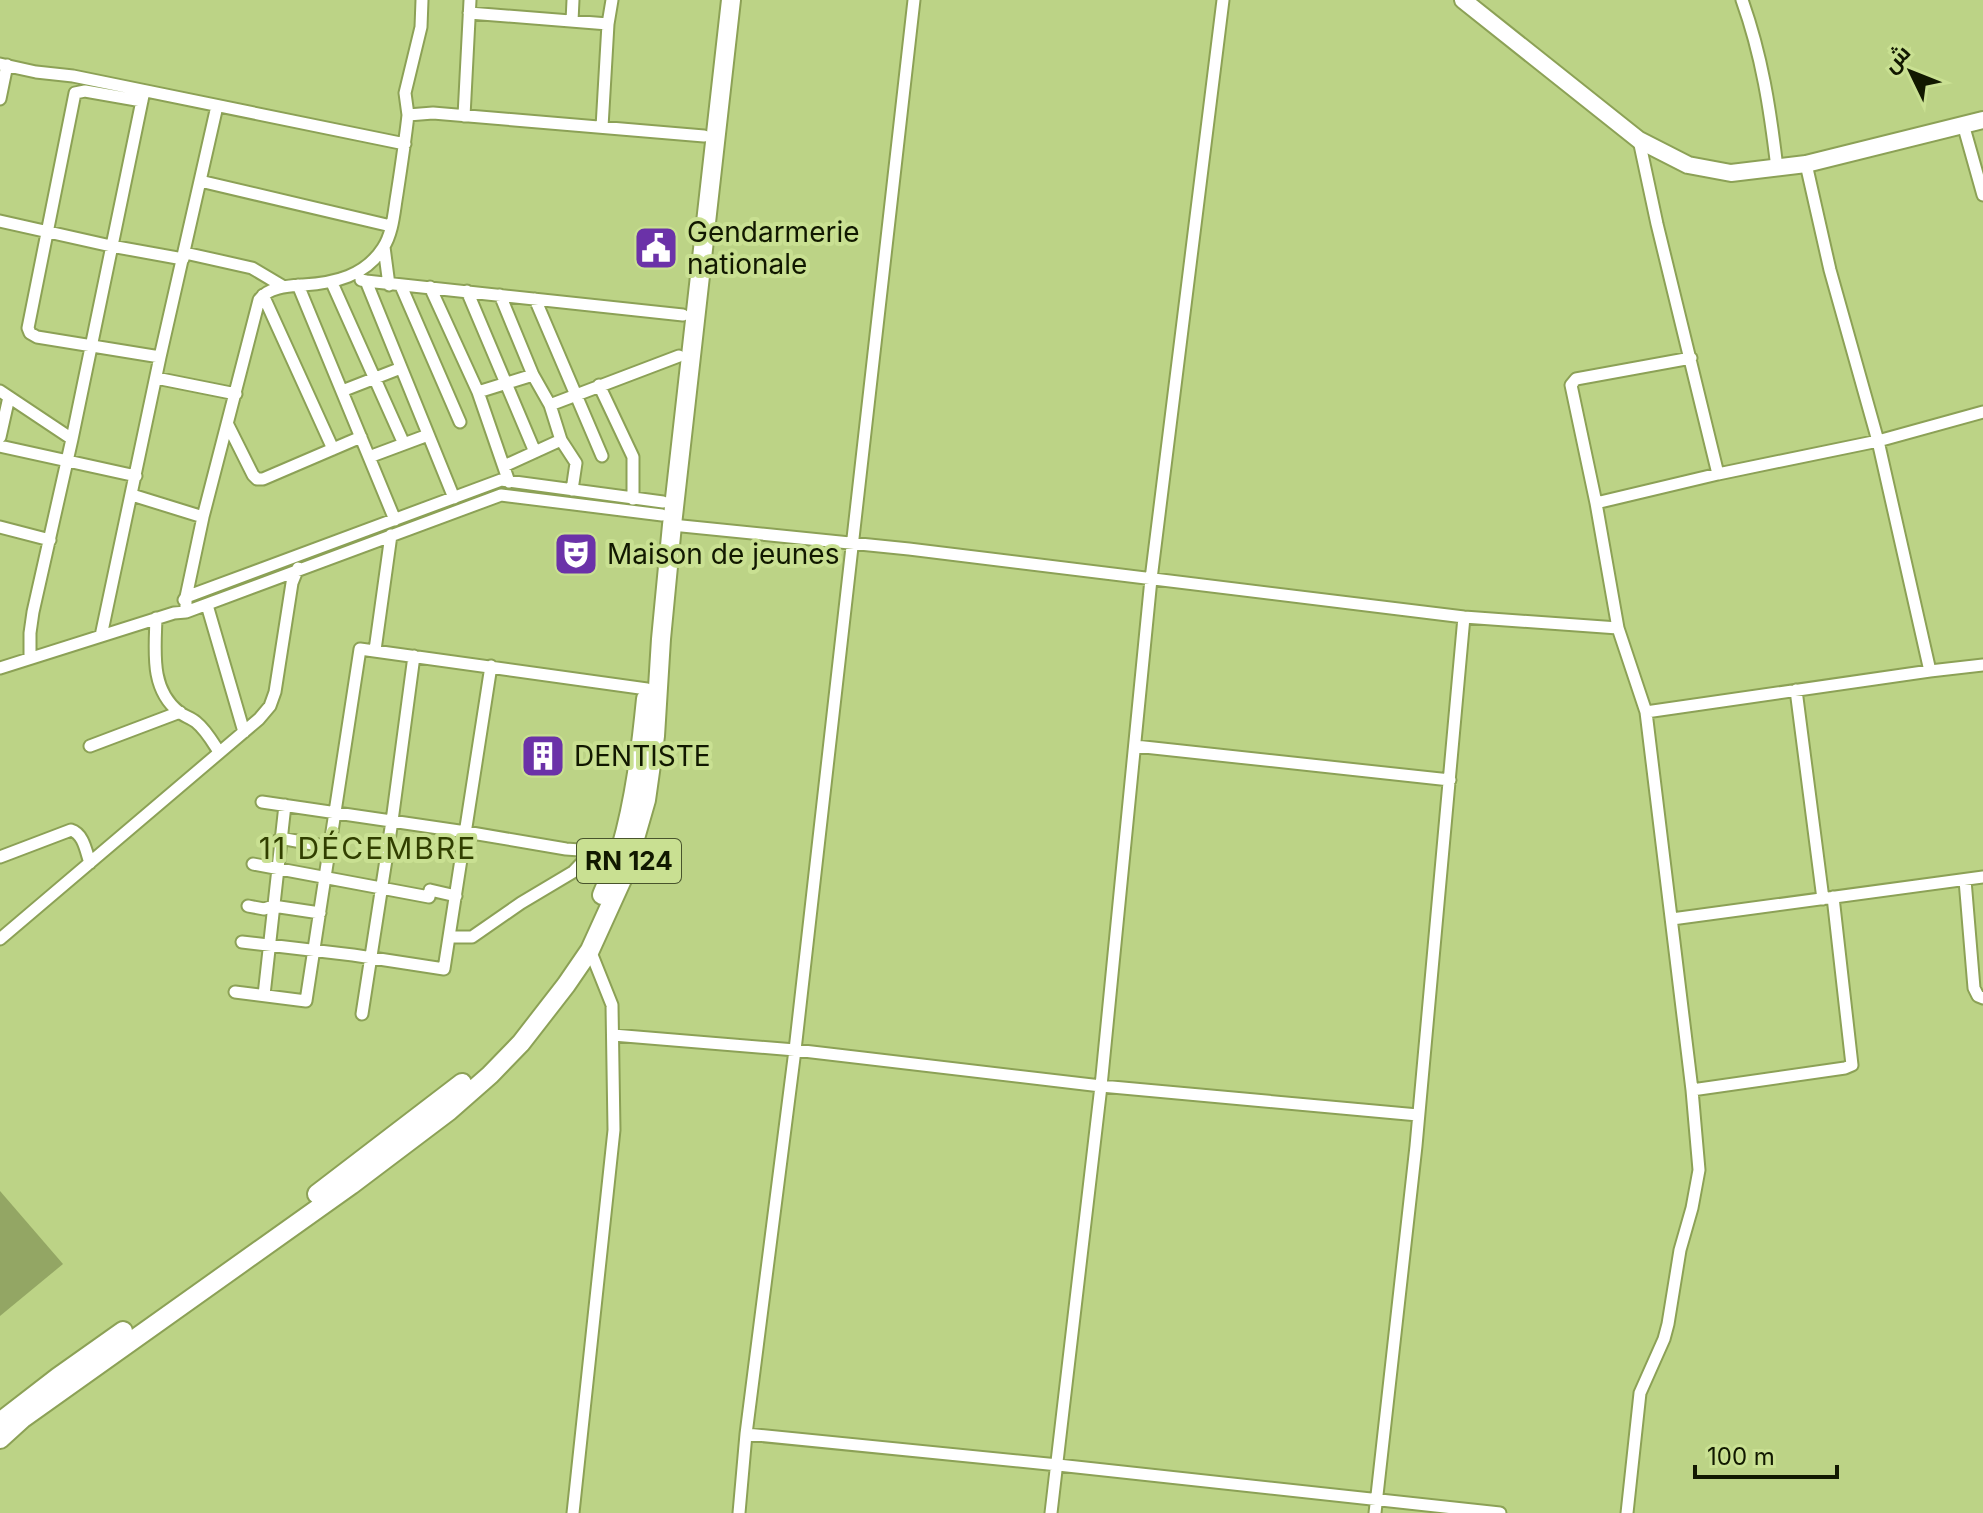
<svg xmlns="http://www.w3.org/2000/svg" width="1983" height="1513" font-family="Inter,Cairo,sans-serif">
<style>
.green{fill:#93a664}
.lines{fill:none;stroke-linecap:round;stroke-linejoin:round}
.street-casing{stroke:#8ca156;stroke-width:15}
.secondary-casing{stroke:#8ca156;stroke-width:20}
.primary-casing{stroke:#8ca156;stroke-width:22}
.street{stroke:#fff;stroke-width:11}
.secondary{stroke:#fff;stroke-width:16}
.primary{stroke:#fff;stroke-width:18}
.labels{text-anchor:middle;stroke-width:8;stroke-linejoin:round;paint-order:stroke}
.shield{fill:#c9e092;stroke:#48542c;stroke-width:2}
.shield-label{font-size:26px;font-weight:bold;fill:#111800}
.poi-label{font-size:28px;fill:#111800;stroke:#c9e092;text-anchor:start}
.neighbourhood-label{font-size:30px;letter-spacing:2px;fill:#313f00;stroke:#c9e092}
</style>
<rect width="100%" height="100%" fill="#bcd386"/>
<path class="green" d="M0,1191l63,73 -63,52z"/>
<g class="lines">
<g class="street-casing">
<path id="street" d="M1742,0c20,56 28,109 35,168
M469,13l139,11
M572,21l1,-21
M0,64l36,8 37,4 332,68
M0,99l7,-34
M142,101l-57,-10 -10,2 -47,235 2,5 7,4 123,20
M408,115l-3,-22 16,-66 1,-27
M464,116l6,-116
M1963,124l20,71
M602,127l6,-103 4,-24
M1639,140l18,84 61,250
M1806,164l24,106 48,171 52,230
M200,181l191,45
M0,221l111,25 72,13
M384,247l5,38
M185,253l67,15 32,19
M361,280l5,1 88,217
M366,281l317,34
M332,283l72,161
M298,285l97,235
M401,286l59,136
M430,287l48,105 31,90
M467,291l68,161
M263,295l70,154
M500,295l33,80 17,30 11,35 15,23 -4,27
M535,299l67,157
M156,378l80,16
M599,385l34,72v42
M0,391l72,48
M342,391l59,-23
M478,392l55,-17
M550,405l129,-49
M228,425l25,50 4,4h6l98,-42
M0,437l9,-40
M0,446l136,30
M369,457l59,-22
M504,466l57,-26
M132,495l71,22
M1596,503l122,-29 160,-33 105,-29
M672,525l237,24 555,68 154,11
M0,527l50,13
M184,600l2,-3 315,-117 162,22
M207,605l37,127
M186,612v-15l17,-80 56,-217c9,-13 29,-14 44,-15 32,-2 62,-9 80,-37 10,-15 11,-37 14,-54 4,-26 8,-52 11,-79l25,-2 271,23
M156,618c-1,34 -6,71 23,94 5,4 12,6 17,10 10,8 16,19 23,30
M101,636l59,-279 57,-251
M375,650l16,-115
M30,658v-25l3,-21 39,-173 72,-348
M0,668l174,-55 12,-1 315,-117 161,20
M1796,690l27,209
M1646,712l284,-41 53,-6
M90,746l90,-34
M1135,746l315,34
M262,802l204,30 100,17 27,2
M280,838l49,9
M0,857l71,-27c13,4 15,22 19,33
M253,864l176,33 1,-7 26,6
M1965,880l9,108 4,8 5,2
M248,906l16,3 9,-3 47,7
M1672,919l311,-42
M449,937h23l49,-34 52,-31 20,-21 28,-3
M0,939l259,-220 11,-13 5,-14 17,-109 6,-15
M242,942l111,13 91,14 47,-303
M235,992l71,9 54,-352 287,40
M264,995l21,-190
M362,1014l30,-193 22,-165
M613,1035l182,15 306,36 317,29
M1692,1090l153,-22 7,-3 -19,-168
M746,1434l312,31 442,48
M573,1513l41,-383 -2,-125 -22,-55
M739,1513l7,-79 49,-384 119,-1050
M1051,1513l50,-427 50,-507 72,-579
M1375,1513l41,-367 48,-529
M1627,1513l13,-120 24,-54 4,-15 12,-74 12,-42 7,-38 -7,-80 -46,-378 -28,-84 -22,-125 -25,-118 5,-6 115,-21"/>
</g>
<g class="secondary-casing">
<path id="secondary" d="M1463,0l176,140 49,25 43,8 75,-9 177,-44"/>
</g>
<g class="primary-casing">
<path id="primary" d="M602,895c6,-15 15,-31 19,-47 14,-49 20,-99 25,-149
M317,1194l145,-111
M0,1422l58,-45 65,-46
M0,1439l22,-20 329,-234 98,-74 41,-36 31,-32 45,-58 24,-35 35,-77 21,-73 9,-64 6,-97 11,-114 59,-525"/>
</g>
<use href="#street" class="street"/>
<use href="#secondary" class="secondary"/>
<use href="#primary" class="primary"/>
</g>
<defs>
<g id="civic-square" transform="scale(2.3)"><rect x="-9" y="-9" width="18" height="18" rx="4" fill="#6b32a8" stroke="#c9e092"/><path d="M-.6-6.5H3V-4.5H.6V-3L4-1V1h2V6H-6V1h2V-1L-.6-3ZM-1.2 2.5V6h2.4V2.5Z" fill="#fff"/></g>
<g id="theatre-square" transform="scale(2.3)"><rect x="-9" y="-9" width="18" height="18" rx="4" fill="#6b32a8" stroke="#c9e092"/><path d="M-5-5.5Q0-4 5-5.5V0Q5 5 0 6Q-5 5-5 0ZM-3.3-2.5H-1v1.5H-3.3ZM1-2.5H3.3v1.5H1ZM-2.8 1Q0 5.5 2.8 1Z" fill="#fff"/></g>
<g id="building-square" transform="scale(2.3)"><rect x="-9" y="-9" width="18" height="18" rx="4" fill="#6b32a8" stroke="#c9e092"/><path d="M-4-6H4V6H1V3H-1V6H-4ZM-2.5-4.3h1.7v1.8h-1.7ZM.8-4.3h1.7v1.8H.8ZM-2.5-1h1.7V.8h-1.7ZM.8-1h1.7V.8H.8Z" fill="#fff"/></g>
</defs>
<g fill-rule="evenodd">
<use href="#civic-square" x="656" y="248"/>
<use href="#theatre-square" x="576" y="554"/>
<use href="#building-square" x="543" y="756"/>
</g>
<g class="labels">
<rect class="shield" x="577" y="839" width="104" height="44" rx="6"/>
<g class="shield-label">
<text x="629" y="870">RN 124</text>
</g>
<g class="poi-label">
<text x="687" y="242">Gendarmerie<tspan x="687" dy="32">nationale</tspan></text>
<text x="607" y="564">Maison de jeunes</text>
<text x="574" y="766">DENTISTE</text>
</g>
<g class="neighbourhood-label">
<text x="368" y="859">11 DÉCEMBRE</text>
</g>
</g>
<g transform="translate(1911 72) rotate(313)" stroke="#c9e092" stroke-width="6" paint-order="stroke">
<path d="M0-6L14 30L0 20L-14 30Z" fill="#111800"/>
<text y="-12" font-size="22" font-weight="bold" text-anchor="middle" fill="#111800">ش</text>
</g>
<path d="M1695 1465v12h142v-12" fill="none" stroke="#111800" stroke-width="4"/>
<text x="1707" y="1465" font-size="24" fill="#111800" stroke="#c9e092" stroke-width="6" paint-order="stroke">100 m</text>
</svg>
